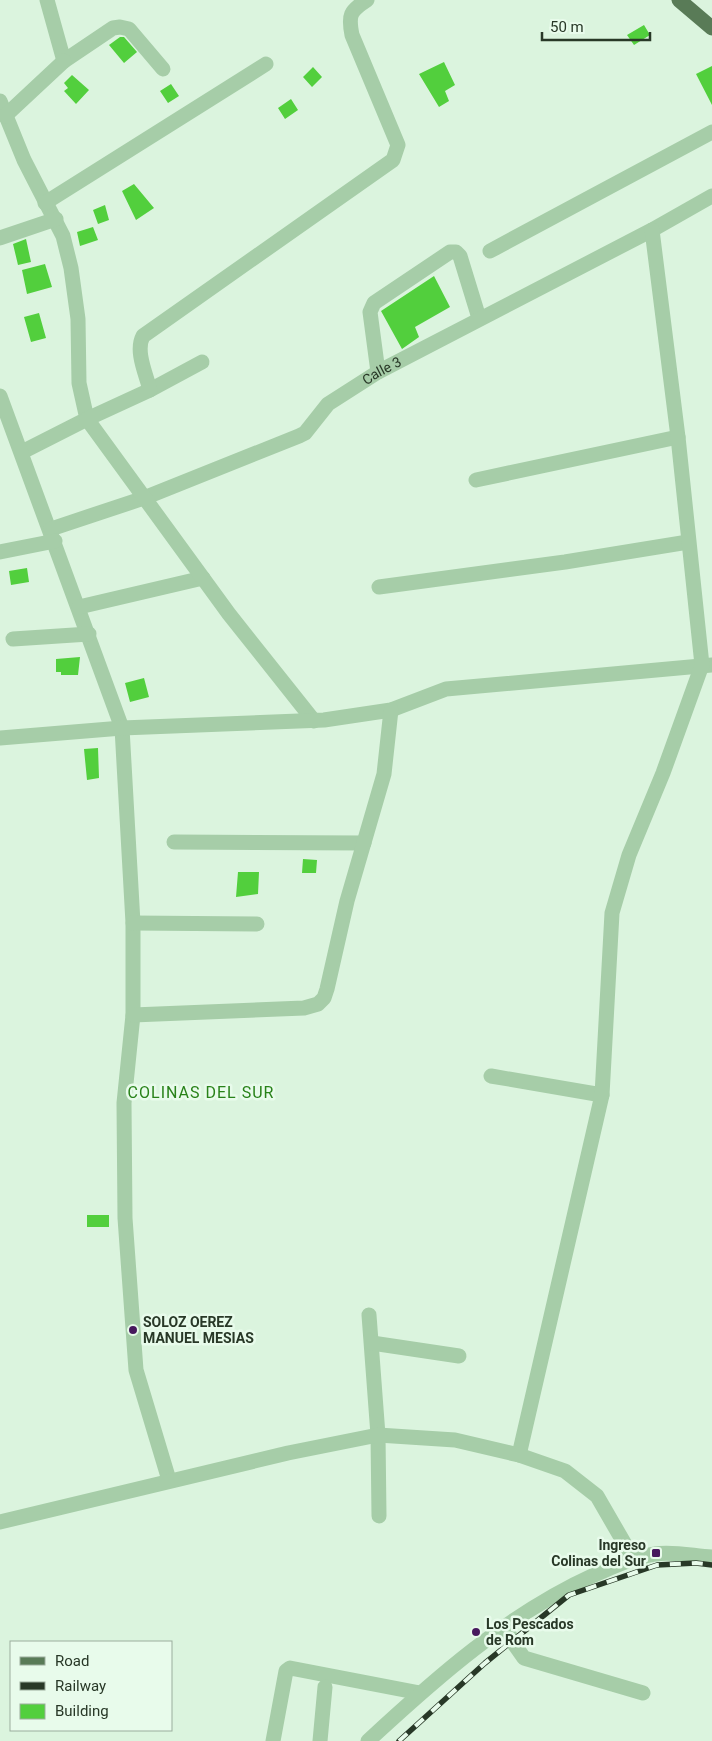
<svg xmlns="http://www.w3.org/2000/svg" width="712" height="1741" font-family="Roboto,sans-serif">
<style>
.building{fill:#52cf3d}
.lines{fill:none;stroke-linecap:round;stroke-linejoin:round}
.minor{stroke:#a6cda8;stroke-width:15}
.major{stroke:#597b57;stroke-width:15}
.rail-casing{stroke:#283827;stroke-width:5.5}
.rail{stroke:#e8fbeb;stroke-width:4;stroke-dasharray:11;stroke-linecap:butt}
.poi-dot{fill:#47195d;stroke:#e8fbeb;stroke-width:2}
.labels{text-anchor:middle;stroke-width:5;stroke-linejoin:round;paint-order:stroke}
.street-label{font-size:14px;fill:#283827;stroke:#e8fbeb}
.poi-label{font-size:14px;font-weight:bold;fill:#283827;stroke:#e8fbeb;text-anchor:start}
.quarter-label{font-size:16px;letter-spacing:1px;fill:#288219;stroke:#e8fbeb}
</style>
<rect width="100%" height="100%" fill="#dbf4de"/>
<path class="building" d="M644,25l6,10 -16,10 -7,-10z
M120,37h4l13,15 -13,11 -15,-18z
M444,62l11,23 -10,6 4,10 -10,6 -20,-33z
M712,66v39l-16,-31z
M313,67l9,10 -10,10 -9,-10z
M72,75l17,15 -13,14 -12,-13 4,-3 -4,-5z
M171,84l8,12 -11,7 -8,-12z
M291,99l7,11 -13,9 -7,-11z
M134,184l20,24 -18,12 -14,-29z
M105,205l4,15 -11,4 -5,-14z
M93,227l5,13 -18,6 -3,-14z
M26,239l5,23 -13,3 -5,-21z
M45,264l7,23 -25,7 -5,-24z
M434,276l16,31 -35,20 4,10 -17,12 -21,-38z
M39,313l7,25 -15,4 -7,-25z
M27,568l2,14 -18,3 -2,-14z
M80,657l-2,18h-17v-3h-5v-13z
M144,678l5,19 -19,5 -5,-19z
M98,748l1,30 -12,2 -3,-31z
M303,859l14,1 -1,13h-14z
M238,872h21l-1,22 -22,3z
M87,1215h22v12h-22z"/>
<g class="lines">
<g class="minor">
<path d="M47,0l17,61 49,-33 7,-1 9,2 34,40"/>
<path d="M0,101l24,59 39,76 8,32 7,51 1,64 8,36 -65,33"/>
<path d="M5,116l59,-55"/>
<path d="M45,203l221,-139"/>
<path d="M0,238l56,-19"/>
<path d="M490,251l222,-119"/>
<path d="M378,372l-8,-60 4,-9 76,-51h6l4,4 19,62"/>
<path d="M150,390l52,-28"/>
<path d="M0,396l122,332 11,195v92l-9,88 1,115 11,152 33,110"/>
<path d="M476,480l202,-43"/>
<path id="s1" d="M51,529l93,-31 155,-62 6,-3 23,-29 50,-32 274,-142 60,-34"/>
<path d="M0,552l55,-11"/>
<path d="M379,587l186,-25 123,-20"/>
<path d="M79,607l124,-29"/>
<path d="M13,639l76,-5"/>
<path d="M314,721l-85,-107 -142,-195 63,-29c-4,-16 -15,-39 -7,-54l250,-176 5,-15 -46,-110c-4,-20 -2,-24 15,-35"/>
<path d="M0,738l122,-10 202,-8 67,-10 55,-21 266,-24"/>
<path d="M174,842l190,1"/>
<path d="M133,923l124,1"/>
<path d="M133,1015l171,-7 14,-4 6,-6 3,-9 20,-88 37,-127 7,-64"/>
<path d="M491,1076l111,19"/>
<path d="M369,1315l9,120 1,81"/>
<path d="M372,1343l87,13"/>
<path d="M519,1455l83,-360 10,-182 17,-58 34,-82 39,-108 -24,-228 -26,-207"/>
<path d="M0,1522l288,-69 90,-18 77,5 64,15 46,16 32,25 37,64"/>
<path d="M506,1627l6,14 12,17 119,35"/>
<path d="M273,1741l13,-70 4,-3 130,25"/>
<path d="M320,1741l5,-54"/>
<path d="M368,1741c68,-63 140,-127 226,-166 19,-8 40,-18 61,-21 17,-3 39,2 57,3"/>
</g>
<path class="major" d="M679,0l33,28"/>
<g class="rail-casing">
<path id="rail" d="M399,1741l86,-78 84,-68 88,-30 39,-2 16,2"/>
</g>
<use href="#rail" class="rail"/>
</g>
<g class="poi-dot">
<circle cx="133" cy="1330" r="5"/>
<rect x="651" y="1548" width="10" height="10" rx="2.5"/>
<circle cx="476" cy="1632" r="5"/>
</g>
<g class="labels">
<g class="street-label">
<text dy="5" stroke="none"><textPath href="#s1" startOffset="372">Calle 3</textPath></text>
</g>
<g class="poi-label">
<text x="143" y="1327">SOLOZ OEREZ<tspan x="143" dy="16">MANUEL MESIAS</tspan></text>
<text x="646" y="1550" text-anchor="end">Ingreso<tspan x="646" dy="16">Colinas del Sur</tspan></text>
<text x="486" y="1629">Los Pescados<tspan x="486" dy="16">de Rom</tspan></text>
</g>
<g class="quarter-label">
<text x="201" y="1098">COLINAS DEL SUR</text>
</g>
</g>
<rect x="10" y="1641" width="162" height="90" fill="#e8fbeb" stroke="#9bad9d"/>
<rect x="20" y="1657" width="25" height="8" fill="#597b57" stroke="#9bad9d"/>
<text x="55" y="1666" font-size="15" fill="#283827">Road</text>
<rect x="20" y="1682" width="25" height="8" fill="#283827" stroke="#9bad9d"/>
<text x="55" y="1691" font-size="15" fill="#283827">Railway</text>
<rect x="20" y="1704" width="25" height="15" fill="#52cf3d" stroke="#9bad9d"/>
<text x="55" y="1716" font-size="15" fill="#283827">Building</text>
<path d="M542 32v8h108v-8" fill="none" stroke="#283827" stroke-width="2.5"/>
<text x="550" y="32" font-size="15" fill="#283827" stroke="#e8fbeb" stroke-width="4" paint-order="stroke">50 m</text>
</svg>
